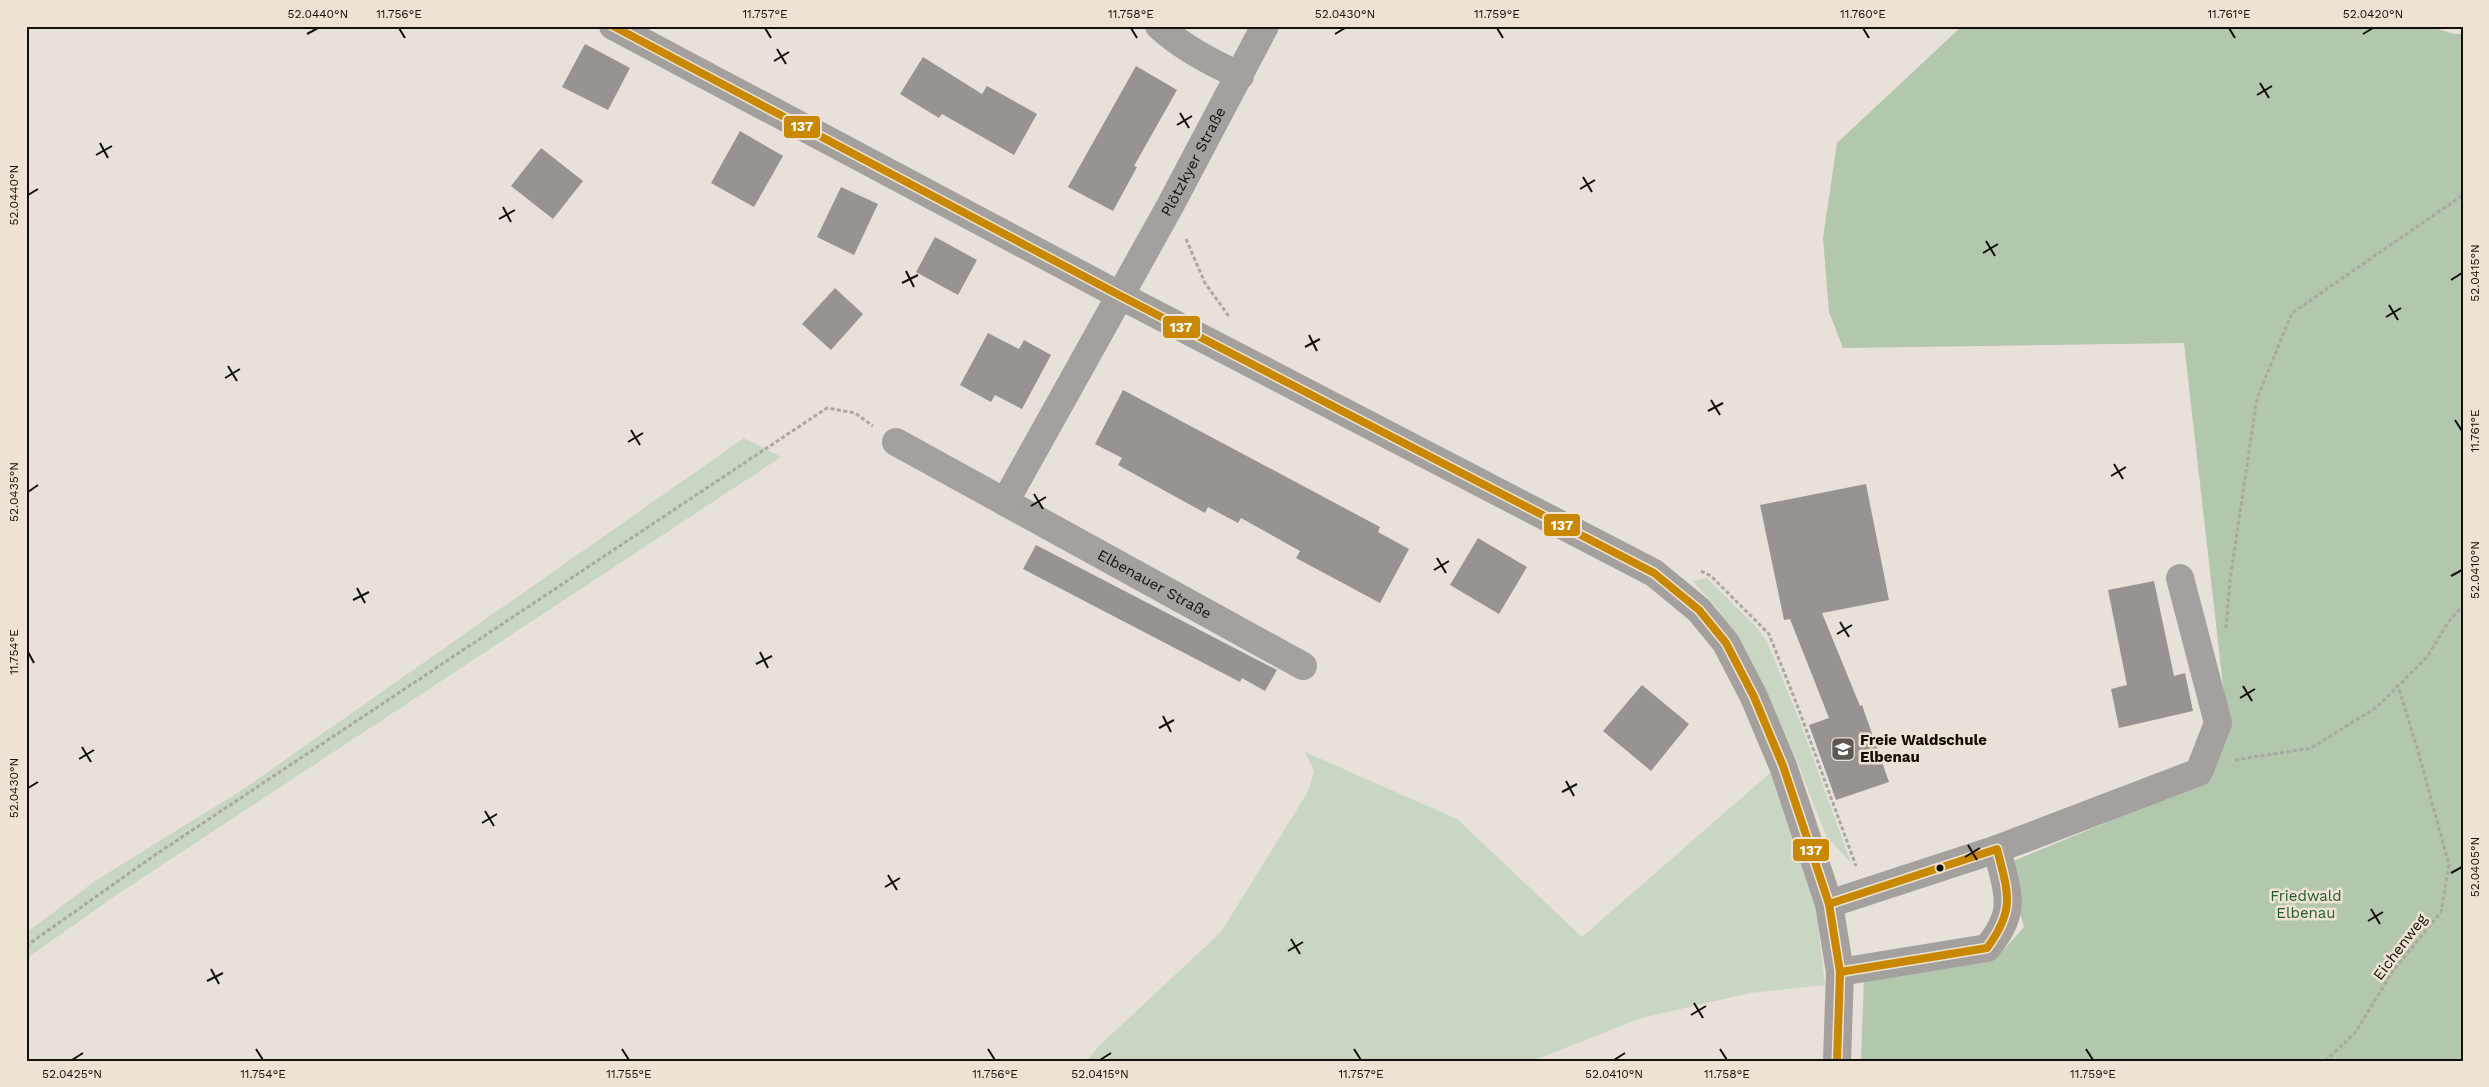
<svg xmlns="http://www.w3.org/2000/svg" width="2489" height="1087" font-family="'Work Sans',sans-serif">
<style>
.green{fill:#c9d6c4}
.forest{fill:#b3c6ae}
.building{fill:#989290}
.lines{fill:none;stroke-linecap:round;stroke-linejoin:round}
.path{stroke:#aba8a3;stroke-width:3;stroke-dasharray:4 2.5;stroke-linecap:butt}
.minor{stroke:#a4a09e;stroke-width:28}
.bus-1-casing{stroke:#ede2d3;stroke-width:11}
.bus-1{stroke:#c98802;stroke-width:8}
.ticks{fill:none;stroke:#120f0a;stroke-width:2}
.bus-dot{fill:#120f0a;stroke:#ede2d3;stroke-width:2}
.labels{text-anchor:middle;stroke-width:5;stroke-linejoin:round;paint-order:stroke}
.street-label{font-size:15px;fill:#120f0a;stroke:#ede2d3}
.poi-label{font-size:15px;font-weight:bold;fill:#120f0a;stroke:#ede2d3;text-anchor:start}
.park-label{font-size:15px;fill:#235c2a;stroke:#ede2d3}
.line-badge{stroke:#ede2d3;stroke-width:2}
.badge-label{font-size:14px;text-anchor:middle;font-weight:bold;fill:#fff}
.neatline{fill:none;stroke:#120f0a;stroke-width:2}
.ticks-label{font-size:12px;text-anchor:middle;fill:#120f0a}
</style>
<rect width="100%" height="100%" fill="#e7e1d9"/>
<path class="green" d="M744,438l37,19 -672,443 -83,59v-26l69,-52 147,-91z
M1707,578l51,51 9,13 32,77 52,144 -25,-27 -31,-80 -42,-88 -35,-59 -25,-28z
M1305,752l152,67 125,118 188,-164 46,134 9,78 -75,8 -109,25 -109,43h-446l13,-15 122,-114 88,-142 5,-19z"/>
<path class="forest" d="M1962,26h467l25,8h9v1027h-602l3,-83 135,-23 25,-28 -18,-63 206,-85 14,-67 -42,-369 -341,5 -14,-36 -6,-74 14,-95z"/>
<path class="building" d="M585,44l45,24 -22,42 -46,-23z
M923,57l59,37 5,-8 50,28 -23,41 -72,-41 -3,4 -39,-24z
M1136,66l41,24 -43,76 3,1 -24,44 -45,-24z
M740,131l43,25 -29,51 -43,-24z
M541,148l42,33 -30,38 -42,-33z
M841,187l37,17 -24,51 -37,-18z
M935,237l42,23 -19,35 -42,-23z
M835,288l28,26 -32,36 -29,-26z
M988,333l31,16 5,-9 27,15 -29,54 -27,-14 -4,7 -31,-17z
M1123,390l257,137 -2,5 31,17 -29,54 -84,-45 4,-7 -59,-33 -3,5 -30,-16 -3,6 -87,-48 4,-7 -27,-14z
M1866,484l23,116 -67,13 38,93 2,-1 27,77 -53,18 -27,-75 20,-7 -39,-99 -6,1 -24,-115z
M1478,538l49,29 -28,47 -49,-29z
M1036,545l241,125 -12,21 -23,-13 -2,4 -217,-113z
M2154,581l20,95 11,-3 8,38 -74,17 -8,-39 16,-4 -19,-95z
M1642,685l47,39 -38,47 -48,-40z"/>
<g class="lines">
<path class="path" d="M1186,239l19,44 25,35
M1701,571l10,5 58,58 30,76 57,156
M2226,628l4,-48 27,-182 35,-85 171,-118
M2235,760l76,-12 66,-41 50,-50 22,-36 14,-15
M26,946l129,-91 672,-447 28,5 18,13
M2325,1061l30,-28 38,-62 48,-59 8,-47 -31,-114 -20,-65"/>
<g class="minor">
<path d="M613,26l506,269 535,278 45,37 27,33 28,54 29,69 46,138 11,68 -3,89"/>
<path d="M1159,26c24,22 52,36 81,50"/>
<path id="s1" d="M896,442l407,224"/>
<path id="s2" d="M1005,502l165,-296 95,-180"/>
<path d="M1997,849l202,-77 19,-49 -38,-145"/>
<path d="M1829,904l168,-55c10,44 22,61 -10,99l-147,24"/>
</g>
<g class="bus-1-casing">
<path id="bus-1" d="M613,26l506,269 535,278 45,37 27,33 28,54 29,69 46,138 11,68 -3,89
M1829,904l168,-55c11,44 19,60 -10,99l-147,24"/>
</g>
<use href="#bus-1" class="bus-1"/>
</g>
<path class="ticks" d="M399,28l6,10M765,28l6,10M1131,28l6,10M1497,28l6,10M1863,28l6,10M2229,28l6,10M307,34l11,-6M1335,34l10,-6M2363,34l10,-6M777,49l9,15M774,61l15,-9M2260,83l9,15M2257,95l15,-9M1180,113l9,15M1177,125l15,-9M100,143l8,15M96,155l16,-9M1583,177l9,15M1580,189l15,-9M28,195l10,-6M503,207l8,15M499,219l16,-9M1986,241l9,15M1983,253l15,-9M906,271l8,16M2451,280l11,-7M902,283l16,-8M2389,305l9,15M2386,317l15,-9M1309,335l8,16M1305,347l15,-8M228,366l9,15M225,378l15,-9M1711,400l9,15M1708,411l15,-8M2455,420l7,11M631,430l9,15M628,442l15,-9M2114,464l9,15M2111,476l15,-9M28,492l10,-7M1034,494l9,15M1031,506l15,-9M1437,558l9,15M1434,570l15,-9M2451,576l11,-6M357,588l8,15M353,600l16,-8M1840,622l9,15M1837,634l15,-9M28,652l6,11M760,652l8,16M756,664l16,-8M2243,686l9,15M2240,698l15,-9M1163,716l8,16M1159,728l15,-8M82,747l9,15M79,759l15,-9M1566,781l8,15M28,788l10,-6M1562,792l15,-8M485,811l9,15M482,823l15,-9M1968,845l9,15M1965,857l15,-9M2451,873l11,-6M888,875l9,15M885,887l15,-9M2371,909l9,15M2368,921l15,-9M1291,939l9,15M1288,951l15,-9M211,969l8,15M207,981l16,-8M1694,1003l9,15M1691,1015l15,-9M256,1049l7,11M622,1049l7,11M988,1049l7,11M1354,1049l7,11M1720,1049l7,11M2086,1049l7,11M72,1060l11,-7M1100,1060l11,-7M1614,1060l11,-7"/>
<defs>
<g id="school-square" transform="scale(1.25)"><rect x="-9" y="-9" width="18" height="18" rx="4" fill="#5d5852" stroke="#ede2d3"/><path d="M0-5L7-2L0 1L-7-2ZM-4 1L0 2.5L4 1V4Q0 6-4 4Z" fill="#fff"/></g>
</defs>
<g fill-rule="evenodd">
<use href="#school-square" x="1843" y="749"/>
</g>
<circle class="bus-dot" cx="1940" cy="868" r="4.5"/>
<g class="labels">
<g class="street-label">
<text dy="5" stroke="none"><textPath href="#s2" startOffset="389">Plötzkyer Straße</textPath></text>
<text dy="5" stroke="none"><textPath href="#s1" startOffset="295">Elbenauer Straße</textPath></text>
<text transform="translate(2400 947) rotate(-53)" y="5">Eichenweg</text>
</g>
<g class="poi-label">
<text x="1860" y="745">Freie Waldschule<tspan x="1860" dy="17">Elbenau</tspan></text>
</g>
<g class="park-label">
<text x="2306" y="901">Friedwald<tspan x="2306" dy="17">Elbenau</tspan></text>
</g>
</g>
<g class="line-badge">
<rect x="783" y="115" width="38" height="24" rx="5" fill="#c98802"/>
<rect x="1162" y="315" width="39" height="24" rx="5" fill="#c98802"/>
<rect x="1543" y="513" width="38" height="24" rx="5" fill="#c98802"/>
<rect x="1792" y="838" width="38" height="24" rx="5" fill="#c98802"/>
</g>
<g class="badge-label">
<text x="802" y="131">137</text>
<text x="1181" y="332">137</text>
<text x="1562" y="530">137</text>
<text x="1811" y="855">137</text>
</g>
<rect width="2489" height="1087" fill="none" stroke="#ede2d3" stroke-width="55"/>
<rect x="28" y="28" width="2434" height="1032" class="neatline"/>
<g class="ticks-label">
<text x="318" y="18">52.0440°N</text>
<text x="399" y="18">11.756°E</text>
<text x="765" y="18">11.757°E</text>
<text x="1131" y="18">11.758°E</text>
<text x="1345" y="18">52.0430°N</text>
<text x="1497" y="18">11.759°E</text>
<text x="1863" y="18">11.760°E</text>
<text x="2229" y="18">11.761°E</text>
<text x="2373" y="18">52.0420°N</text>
<text transform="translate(14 195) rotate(-90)" y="4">52.0440°N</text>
<text transform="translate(2475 273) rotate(-90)" y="4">52.0415°N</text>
<text transform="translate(2475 431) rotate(-90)" y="4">11.761°E</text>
<text transform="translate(14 492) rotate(-90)" y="4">52.0435°N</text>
<text transform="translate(2475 570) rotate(-90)" y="4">52.0410°N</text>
<text transform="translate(14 652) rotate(-90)" y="4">11.754°E</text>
<text transform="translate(14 788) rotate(-90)" y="4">52.0430°N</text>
<text transform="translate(2475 867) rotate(-90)" y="4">52.0405°N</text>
<text x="72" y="1078">52.0425°N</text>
<text x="263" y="1078">11.754°E</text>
<text x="629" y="1078">11.755°E</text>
<text x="995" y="1078">11.756°E</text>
<text x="1100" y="1078">52.0415°N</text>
<text x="1361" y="1078">11.757°E</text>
<text x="1614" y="1078">52.0410°N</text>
<text x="1727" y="1078">11.758°E</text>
<text x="2093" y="1078">11.759°E</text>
</g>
</svg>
